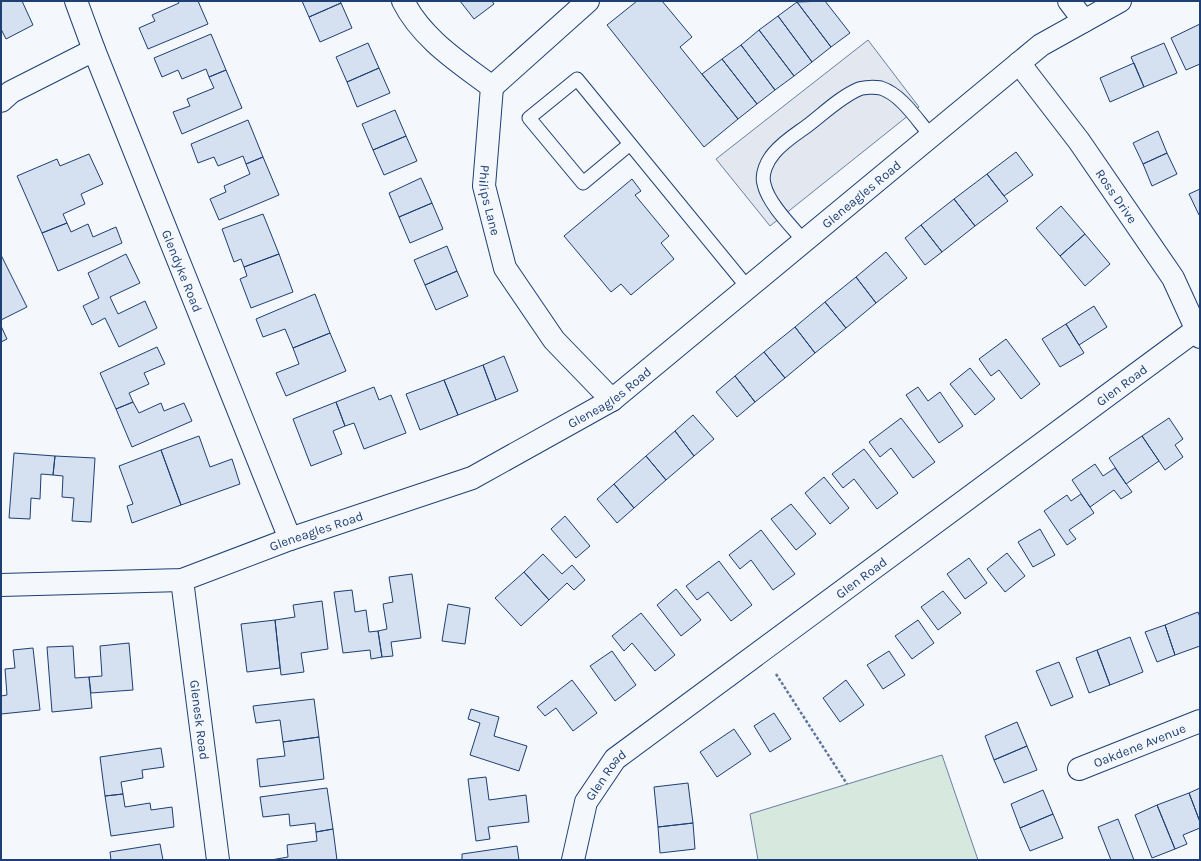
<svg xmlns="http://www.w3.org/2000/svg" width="1201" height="861" font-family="Karla,sans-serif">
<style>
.green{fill:#d7e8df;stroke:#687fa3}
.parking{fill:#e3e8f0;stroke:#687fa3}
.building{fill:#d5e0f0;stroke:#1d3f73}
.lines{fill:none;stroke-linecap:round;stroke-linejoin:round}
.lane-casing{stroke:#1d3f73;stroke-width:15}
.street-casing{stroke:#1d3f73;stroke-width:24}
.path{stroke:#5e769c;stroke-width:2.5;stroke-dasharray:3 2;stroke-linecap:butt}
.lane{stroke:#f4f7fb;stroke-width:13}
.street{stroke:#f4f7fb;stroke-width:22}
.labels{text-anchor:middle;stroke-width:3;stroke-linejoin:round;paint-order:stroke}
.street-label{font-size:13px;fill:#1d3f73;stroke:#f4f7fb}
</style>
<rect width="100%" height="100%" fill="#f4f7fb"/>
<path class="green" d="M942,755l36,105h-220l-8,-46z"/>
<path class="parking" d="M868,40l51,67 -149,119 -54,-67z"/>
<path class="building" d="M1,1h21l11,24 -27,14 -5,-10z
M178,1h20l10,23 -60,25 -9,-21 16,-7 -3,-6 27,-12z
M302,1h38l1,2 -32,14z
M460,1h32l2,3 -20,15z
M637,1h25l30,36 -12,10 58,72 -34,28 -97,-122z
M825,1l25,32 -19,14 -34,-45z
M797,2l34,45 -19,15 -34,-46z
M341,3l11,25 -32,14 -11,-25z
M778,16l34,46 -18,14 -35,-46z
M1200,24v40l-14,6 -15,-32z
M759,30l35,46 -19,14 -34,-45z
M211,34l15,36 -17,7 -3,-8 -24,10 -4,-9 -16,7 -8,-19z
M368,43l11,25 -32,14 -11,-25z
M1164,43l13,30 -33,14 -13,-30z
M741,45l34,45 -18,14 -35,-45z
M722,59l35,45 -19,15 -36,-45z
M1134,63l10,24 -34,15 -10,-24z
M379,68l11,25 -33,14 -10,-25z
M226,70l16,38 -60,26 -9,-22 17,-6 -3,-7 27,-11 -5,-11z
M395,110l11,26 -33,14 -11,-26z
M248,120l15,37 -17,7 -3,-8 -25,10 -4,-9 -16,6 -7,-19z
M1158,131l9,22 -24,11 -10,-21z
M406,136l11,25 -33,14 -11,-25z
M1016,152l17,23 -29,21 -17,-22z
M1167,153l10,21 -25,12 -9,-22z
M89,154l14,30 -22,10 4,10 -22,10 4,9 -25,10 -25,-57 40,-17 3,7z
M263,157l16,38 -60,25 -9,-21 16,-7 -2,-6 26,-12 -4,-10z
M987,174l21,27 -33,25 -21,-27z
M421,178l11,25 -33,14 -10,-24z
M632,179l9,12 -6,4 34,41 -8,7 13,16 -43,36 -10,-11 -10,8 -47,-56z
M1200,189v26h-1l-10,-21z
M954,199l21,27 -33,26 -21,-27z
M432,203l11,26 -33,14 -11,-26z
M1061,206l24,28 -25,22 -24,-28z
M263,214l16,40 -35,13 -3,-8 -7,3 -12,-33z
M67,223l4,9 17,-8 5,13 23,-10 6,16 -64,28 -16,-38z
M921,225l21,27 -17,13 -20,-27z
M1085,234l25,30 -25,22 -25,-30z
M447,246l10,25 -32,14 -11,-25z
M886,252l21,26 -31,25 -20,-26z
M126,254l14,29 -30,14 8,17 27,-13 12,27 -38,19 -14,-29 -13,7 -9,-19 16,-8 -11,-25z
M279,254l14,38 -42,16 -11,-29 7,-3 -3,-9z
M1,255l26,52 -26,13z
M457,271l11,25 -32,14 -11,-25z
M856,277l20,26 -30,25 -21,-26z
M315,294l15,39 -37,15 -8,-19 -22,8 -7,-18z
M825,302l21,26 -31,25 -20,-26z
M1094,306l13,21 -28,18 -13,-21z
M1066,324l18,29 -24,14 -18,-28z
M1,326l6,13 -6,3z
M795,327l20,26 -30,25 -21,-26z
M330,333l16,38 -60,25 -10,-23 23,-9 -6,-16z
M1006,339l34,45 -19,15 -22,-29 -8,6 -12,-17z
M157,347l8,17 -21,9 5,11 -20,9 4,9 -17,7 -16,-36z
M764,352l21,26 -30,24 -20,-26z
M504,356l14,35 -22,9 -13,-35z
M483,365l13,35 -38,15 -14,-35z
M970,368l25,31 -20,16 -25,-31z
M735,376l20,26 -18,15 -21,-25z
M444,380l14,35 -38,15 -14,-36z
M374,387l5,13 12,-5 15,38 -42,16 -10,-26 -9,3 -9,-24z
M918,387l10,14 12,-9 23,34 -24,17 -33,-48z
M133,402l6,11 22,-10 3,8 20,-8 8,18 -60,26 -16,-38z
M336,402l9,24 -12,5 9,23 -31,12 -18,-47z
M693,415l21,24 -20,17 -19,-25z
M901,418l34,44 -22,16 -22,-30 -11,9 -11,-15z
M1169,418l14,21 -8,6 8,12 -18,13 -23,-34z
M675,431l19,25 -28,24 -20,-24z
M199,436l11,31 22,-8 8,25 -59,21 -20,-55z
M1142,436l17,25 -33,23 -17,-26z
M864,449l34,44 -21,16 -23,-30 -11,9 -11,-14z
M161,450l20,55 -49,18 -5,-17 6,-2 -14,-38z
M14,453l41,3 -2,19 -12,-1 -1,25 -9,-1 -1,21 -21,-1z
M55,456l40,2 -4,64 -19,-1 2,-23 -12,-1 1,-21 -10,-1z
M646,456l20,24 -32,28 -20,-24z
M1095,464l8,12 12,-8 17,24 -11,7 -7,-9 -24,17 -18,-27z
M824,477l25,31 -19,16 -25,-31z
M614,484l20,24 -17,15 -20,-24z
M1081,494l13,19 -25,17 7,9 -9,6 -23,-34 23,-16 4,6z
M791,504l25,30 -20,16 -25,-31z
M565,516l25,30 -14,12 -25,-29z
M1040,529l15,26 -22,12 -15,-25z
M761,530l34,44 -22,16 -22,-30 -11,9 -11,-14z
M1007,553l18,23 -20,16 -18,-23z
M543,554l19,20 10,-9 13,15 -11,10 -7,-7 -18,17 -25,-28z
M969,558l18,25 -22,16 -18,-25z
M719,561l33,44 -21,16 -23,-29 -11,8 -11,-14z
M524,572l25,28 -28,26 -26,-28z
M412,574l9,64 -30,4 2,14 -11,1 -4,-26 9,-2 -4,-25 10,-2 -4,-25z
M676,589l25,31 -20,16 -24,-31z
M352,590l3,22 11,-2 3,22 9,-1 4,26 -11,2 -1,-9 -27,3 -9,-61z
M943,591l18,22 -23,17 -17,-23z
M322,601l6,48 -27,4 3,19 -23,3 -6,-55 20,-3 -2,-12z
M448,604l22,4 -5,36 -23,-3z
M1198,612l2,5v29l-25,9 -10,-30z
M641,613l34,42 -20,16 -23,-28 -8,8 -12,-15z
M275,620l5,48 -33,4 -6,-48z
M918,620l16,23 -22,16 -17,-23z
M1165,625l10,30 -18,7 -12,-30z
M1130,637l13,35 -33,13 -13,-35z
M129,643l4,47 -42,3 -2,-16 13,-1 -2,-30z
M73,646l2,32 14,-1 3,31 -40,4 -5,-65z
M33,648l7,62 -39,4v-18l6,-1 -2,-26 10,-1 -2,-18z
M1097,650l13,35 -21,8 -13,-35z
M612,651l24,34 -21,16 -25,-35z
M889,651l16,24 -22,14 -16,-24z
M1059,662l14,35 -22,9 -15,-35z
M572,680l25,33 -24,18 -17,-23 -11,8 -8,-9z
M846,680l18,25 -24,17 -17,-24z
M314,699l5,38 -36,5 -3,-22 -24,3 -3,-17z
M471,709l28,8 -5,19 33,10 -8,25 -49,-16 10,-32 -12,-4z
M774,713l17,26 -21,13 -16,-26z
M1017,722l10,24 -33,14 -9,-24z
M734,729l17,25 -34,23 -17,-25z
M319,737l5,42 -64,8 -3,-28 28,-3 -2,-14z
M1027,746l10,24 -33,13 -10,-23z
M161,748l3,19 -22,3 1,8 -22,4 2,12 -18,2 -5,-39z
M486,777l3,23 37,-5 3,27 -41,5 2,12 -14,2 -8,-62z
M688,783l5,40 -35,4 -4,-40z
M327,788l6,41 -17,3 -1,-9 -25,3 -1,-12 -26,3 -3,-20z
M1200,788v34l-11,-29z
M1043,790l10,24 -33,14 -9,-24z
M1189,793l11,29v6l-17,7 4,9 -12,5 -18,-44z
M123,794l2,13 25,-4 1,7 21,-3 2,20 -63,9 -6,-40z
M1157,805l18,44 -23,9 -17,-43z
M1053,814l10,24 -33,13 -10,-23z
M1118,819l16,41h-23l-13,-33z
M693,823l2,26 -35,4 -2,-26z
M333,829l4,31h-66l17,-3 -1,-12 30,-4 -1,-9z
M160,844l3,16h-52l-1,-8z
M517,846l2,14h-57v-6z"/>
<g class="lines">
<g class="lane-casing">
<path id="lane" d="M630,144l-47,39 -54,-65 48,-39 171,209
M804,241c-13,-15 -36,-38 -40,-57 -3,-10 3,-23 10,-31 9,-11 22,-19 33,-27 16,-12 33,-29 52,-37 5,-2 16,-2 22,-1 21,7 36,32 50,48"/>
</g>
<g class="street-casing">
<g id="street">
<path id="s1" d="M76,1l18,49 196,489"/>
<path id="s2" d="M403,1c19,38 56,61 89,86l-8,99 21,82 49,72 58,60"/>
<path d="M1069,1l15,20"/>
<path id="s3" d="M1019,63l60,78 94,137 27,59"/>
<path d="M492,87l96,-86"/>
<path d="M1,101l10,-9 83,-42"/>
<path id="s4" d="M182,580l36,280"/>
<path id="s5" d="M1,585l181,-5 108,-41 182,-61 140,-78 429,-355 79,-44"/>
<path id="s6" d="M1079,769l121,-48"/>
<path id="s7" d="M573,860l13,-58 29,-43 581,-429"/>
</g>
</g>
<path class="path" d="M776,674l71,110"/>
<use href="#lane" class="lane"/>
<use href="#street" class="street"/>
</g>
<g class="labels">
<g class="street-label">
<text dy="5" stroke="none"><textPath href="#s5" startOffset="972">Gleneagles Road</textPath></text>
<text dy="5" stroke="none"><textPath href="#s3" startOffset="165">Ross Drive</textPath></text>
<text dy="5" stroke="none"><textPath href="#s2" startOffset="239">Philips Lane</textPath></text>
<text dy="5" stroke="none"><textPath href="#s1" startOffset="290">Glendyke Road</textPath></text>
<text dy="5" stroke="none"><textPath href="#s7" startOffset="741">Glen Road</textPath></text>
<text dy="5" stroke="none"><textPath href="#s5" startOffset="648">Gleneagles Road</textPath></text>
<text dy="5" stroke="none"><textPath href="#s5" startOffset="324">Gleneagles Road</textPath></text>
<text dy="5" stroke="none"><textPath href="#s7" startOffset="417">Glen Road</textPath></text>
<text dy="5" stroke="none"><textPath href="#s4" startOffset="141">Glenesk Road</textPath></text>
<text dy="5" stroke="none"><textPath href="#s6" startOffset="65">Oakdene Avenue</textPath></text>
<text dy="5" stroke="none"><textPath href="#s7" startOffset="93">Glen Road</textPath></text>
</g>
</g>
<rect width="1201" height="861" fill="none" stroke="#1d3f73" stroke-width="4"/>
</svg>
